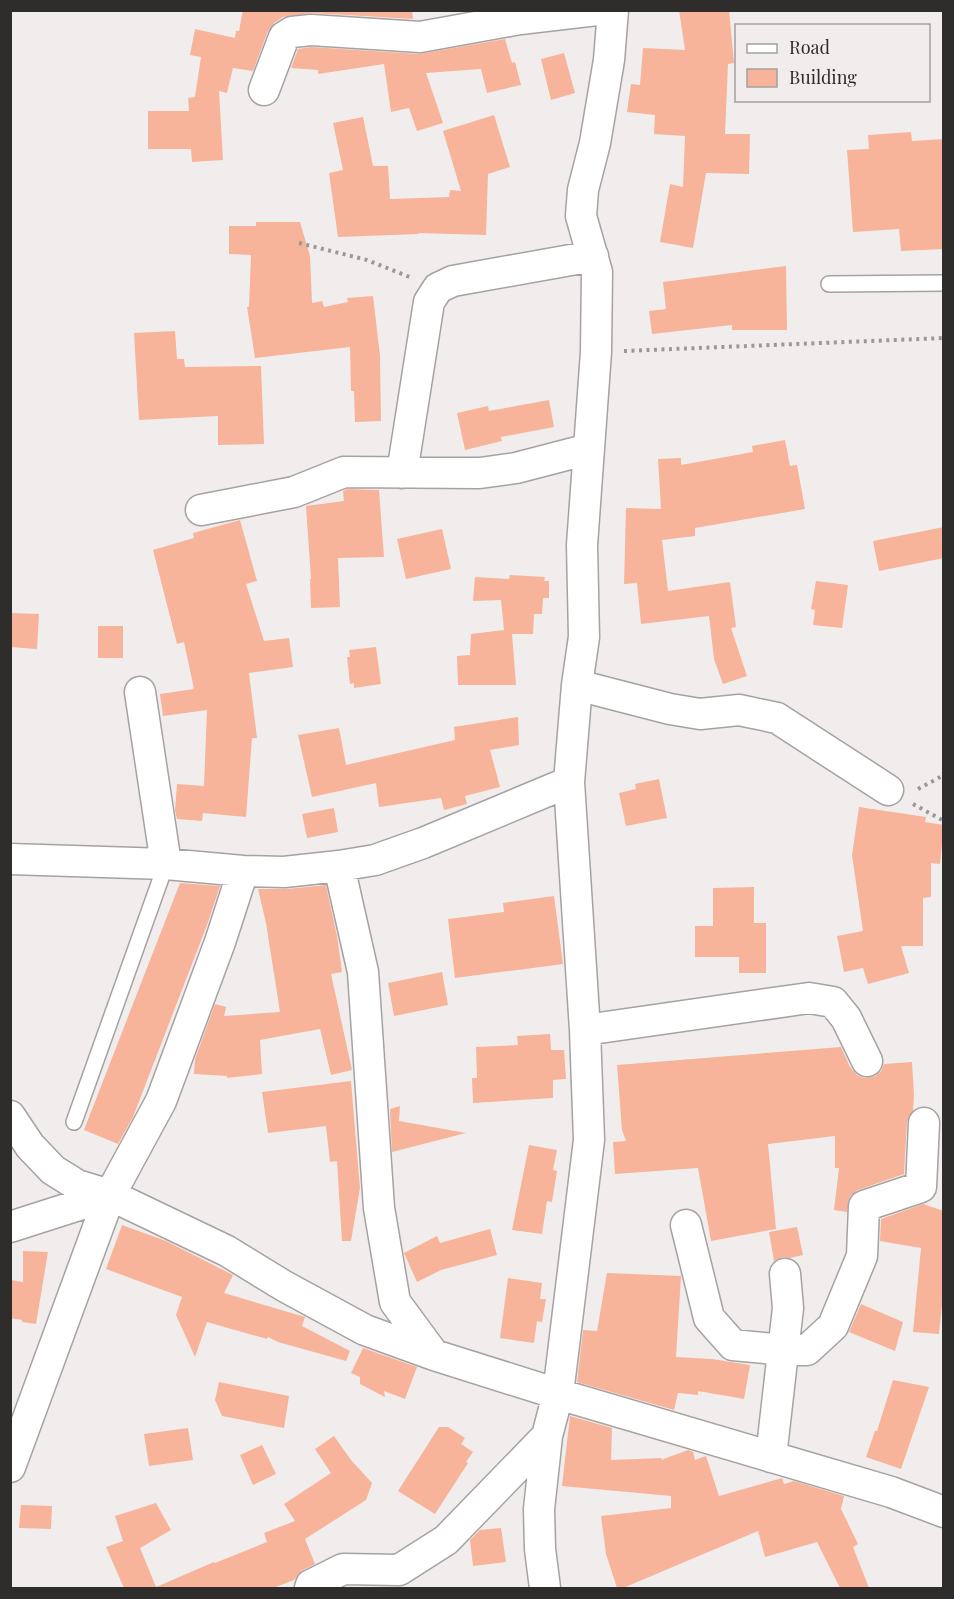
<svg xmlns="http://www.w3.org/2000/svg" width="954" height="1599" font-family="'Playfair Display',serif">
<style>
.building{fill:#f7b49a}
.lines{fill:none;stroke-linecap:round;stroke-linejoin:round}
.service-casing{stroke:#a5a2a1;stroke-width:18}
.minor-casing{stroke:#a5a2a1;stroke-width:33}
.path{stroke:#9b9897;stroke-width:4;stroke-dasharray:3 4.5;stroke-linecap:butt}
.service{stroke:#fff;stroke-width:15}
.minor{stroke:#fff;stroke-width:30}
</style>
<rect width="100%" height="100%" fill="#f1edec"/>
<path class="building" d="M243,10h169l1,9 -101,-6 -29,4 -9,6 -6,8 -15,40 -20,-3 -6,25 -8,-2 4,69 -31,2 -1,-13h-43v-38h41l-1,-13 7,-1 6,-40 -11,-2 5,-26 40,9 1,-7h3z
M679,10h50l5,53 -6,1 -3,70h25l-1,40 -43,-1 -13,75 -33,-6 10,-58 13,3 2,-51 -31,-2 1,-19 -28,-3 4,-28 9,1 3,-37 42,2z
M505,39l7,24 3,-1 6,23 -34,8 -6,-24 -55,4 17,50 -26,8 -8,-23 -18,4 -7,-48 -66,10v-4l-27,-2 7,-19 13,-2 108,7z
M564,53l11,40 -24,7 -10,-41z
M494,115l16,52 -22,7 -2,61 -67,-2v1l-81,3 -9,-64 14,-3 -10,-47 30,-6 10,49h15l2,33 59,-2 1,-7 11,1 -18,-60z
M911,132l1,9 32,-2v110l-43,2 -2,-22 -46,3 -6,-82 22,-1 -1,-14z
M256,222h44l10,34 2,47 10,-2 2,6 24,-5 -1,-4 26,-2 7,60 1,65 -26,1 -1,-31h-3l-1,-44 -95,11 -8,-51h2l2,-52 -22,-1v-28h27z
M786,266l1,64h-55v-5l-80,9 -3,-23 17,-2 -3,-27z
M175,331l2,28h7l1,8 76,-1 3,78 -46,1v-29l-79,4 -5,-87z
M549,400l5,27 -53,10 1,4 -37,9 -8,-37 31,-7 1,5z
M785,440l5,26 7,-1 8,44 -110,19v8l-33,4 6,51 62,-9 6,45 -5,1 16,48 -24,8 -9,-25 -5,-43 -68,8 -4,-41 -13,1 2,-76 35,1 -3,-50 23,-1v7l72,-13 -1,-6z
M347,489l32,1 5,67 -46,1 2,49 -29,1 -1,-29h1l-5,-73 38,-5 -1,-10z
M240,520l17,61 -11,3 18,57 25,-3 4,29 -44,6 8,65h-5l-6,79 -43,-4 -1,8 -25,-2 -2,-9 2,-26 27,2 3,-76 -44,6 -3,-22 34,-5 -10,-47 -7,2 -24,-94 41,-12 -1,-5z
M944,527v31l-65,13 -6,-30z
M442,529l9,40 -45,10 -9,-40z
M510,575l35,2 -1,4h5v17h-6l-1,16h-8l-1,20h-21l4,51h-58l-1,-29 13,-1 1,-21 33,-4 -3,-30 -28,1 2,-24 34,2z
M816,581l32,4 -6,43 -29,-3 2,-15 -4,-1z
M10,613l29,1 -2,35 -27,-2z
M98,626h25v32h-25z
M376,647l5,37 -27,4v-5l-4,1 -3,-27h3l-1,-7z
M518,717l1,28 -29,5 10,37 -35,9 2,8 -23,6 -3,-12 -62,9 -3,-24 -64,14 -14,-62 41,-7 7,37 109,-25 -1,-13z
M659,779l8,39 -41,8 -7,-33 17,-4 -1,-5z
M859,807l67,10 -1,5 19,3 -4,39 -9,-1v34l-8,1v48h-22l8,27 -41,11 -5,-16 -19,4 -7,-36 26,-5 -11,-76z
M334,808l4,24 -31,6 -5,-24z
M180,883l40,3 -13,39 -74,192 -15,27 -34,-14z
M326,885l11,51 5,36 -11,2 21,96 -21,5 -11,-46 -60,11 2,34 -35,4v-2l-33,-2 1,-15 20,-55 11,3 -2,9 56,-4 -14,-89 -8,-34h28z
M754,887v36h12v50h-27v-16h-44v-31h18v-38z
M554,896l9,68 -108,14 -7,-59 56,-7 -1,-9z
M442,972l6,33 -54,11 -6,-33z
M550,1034l1,16h13l2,29 -13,1v18l-80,5 -1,-25h5l-1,-31 42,-2 -1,-9z
M841,1047l9,20 7,8 8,3 10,-2 6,-5 3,-7 28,-2 2,33 -1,16 -6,11 -3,52 -46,16 -8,6 -3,16 -13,-2 5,-42h-4v-32l-67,8 8,85 -65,12 -13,-73 -83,6 -2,-32 13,-1 -4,-11 -5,-65z
M351,1081l9,107 -9,53h-9l-5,-80 -7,1 -4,-36 -58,7 -6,-41z
M400,1106l-1,15 67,12 -74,19 -2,-43z
M529,1145l28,5 -4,20 4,1 -5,31 -5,-1 -5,33 -30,-4z
M923,1204l21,7v74l-5,49 -26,-2 8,-84 -41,-7 1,-22z
M122,1225l44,16 67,34 -9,18 81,24 -3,9 48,25 -4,10 -68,-19 -10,-5 -1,2 -60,-17 -12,35 -19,-42 6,-18 -76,-28z
M797,1227l6,28 -13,3 -7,-1 -9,4 -5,-29z
M490,1229l7,26 -56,15 -24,12 -13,-29 33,-17 3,7z
M23,1251l25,1 -12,72 -14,-2v-2l-12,-2v-38l13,2z
M607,1273l74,3 -5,81 36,2 38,6 -6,34 -46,-8v4l-20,-2 -4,17 -97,-28 6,-52 14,1z
M508,1278l34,5 -2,16h6l-4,23 -5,-1 -3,22 -34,-5z
M861,1304l42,18 -8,29 -46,-19z
M363,1348l54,19 -12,32 -21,-8 1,6 -25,-13v-7l-9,-4z
M893,1380l36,7 -28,82 -35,-12 9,-26h2z
M219,1382l70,14 -5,32 -62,-12 -7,-16z
M570,1416l42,12 -1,32 51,-2 -1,2 27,-10 5,2 2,8 11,-4 13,40 63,-18 2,6 10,-3 50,15 -3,13 17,35 -5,3 16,41h-29l-23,-46 -52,15 -7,-26 -135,57h-6l-11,-34 -5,-38 70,-8v-12l-109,-10z
M439,1427h9l17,11 -4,6 12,8 -7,10 2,1 -33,51 -37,-23z
M188,1428l5,32 -44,6 -5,-32z
M334,1436l17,24 21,23 -6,17 -61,39 10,25 -12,6 -9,10 -21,8h-149l-18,-41 17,-6 -8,-25 41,-13 15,27 -31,18 16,39 58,-25 1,1 52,-21 -3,-9 31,-12 -11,-17 47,-31 -16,-24z
M262,1445l14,29 -23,11 -13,-30z
M21,1505l31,1 -1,23 -32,-1z
M501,1528l5,34 -33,4 -3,-26 10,-10z"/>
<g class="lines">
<g class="service-casing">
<path id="service" d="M829,284l115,-1
M74,1122l92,-258"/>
</g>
<g class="minor-casing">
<path id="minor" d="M264,90l20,-53 8,-5 19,-2 109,7 100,-18 77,-9
M402,473l27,-171 9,-14 15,-7 140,-25
M201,510l93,-18 50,-20 136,1 36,-5 73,-19
M577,685l93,24 30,5 39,-4 38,8 111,72
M140,692l26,172
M10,859l156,5 77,7 41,1 55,-6 36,-6 48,-17 146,-61
M339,866l24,106 16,236 16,94 39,53
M585,1030l224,-32 24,4 13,16 21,43
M10,1116l20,30 23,24 24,15 33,10 117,56 57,35 81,44 69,25 124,39 333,98 53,20
M686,1225l23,93 24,27 51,5h23l26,-24 29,-70 2,-50 57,-19 3,-64
M10,1227l100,-32
M771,1457l17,-149 -3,-34
M10,1467l100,-272 51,-94 59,-159 23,-71
M310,1588l1,-3 32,-16 56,1 47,-30 101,-104
M545,1588l-5,-39 -1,-40 8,-73 11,-42 31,-254 -4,-110 -16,-248 8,-97 7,-48 -2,-92 14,-193 1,-80 -16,-56 2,-26 12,-47 14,-83 4,-50"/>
</g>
<path class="path" d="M299,243l68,17 45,18
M624,351l320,-13
M918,789l26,-14
M913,804l31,17"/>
<use href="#service" class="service"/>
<use href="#minor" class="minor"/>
</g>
<rect width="954" height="1599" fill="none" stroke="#2e2d2c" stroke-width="24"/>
<rect x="735" y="24" width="195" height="78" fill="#f1edec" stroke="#a3a09f" stroke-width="1.5"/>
<rect x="747" y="44" width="30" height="9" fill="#ffffff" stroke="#a3a09f" stroke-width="1.5"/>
<text x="789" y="54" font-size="18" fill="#2e2d2c">Road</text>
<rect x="747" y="69" width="30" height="18" fill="#f7b49a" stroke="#a3a09f" stroke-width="1.5"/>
<text x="789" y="84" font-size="18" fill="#2e2d2c">Building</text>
</svg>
